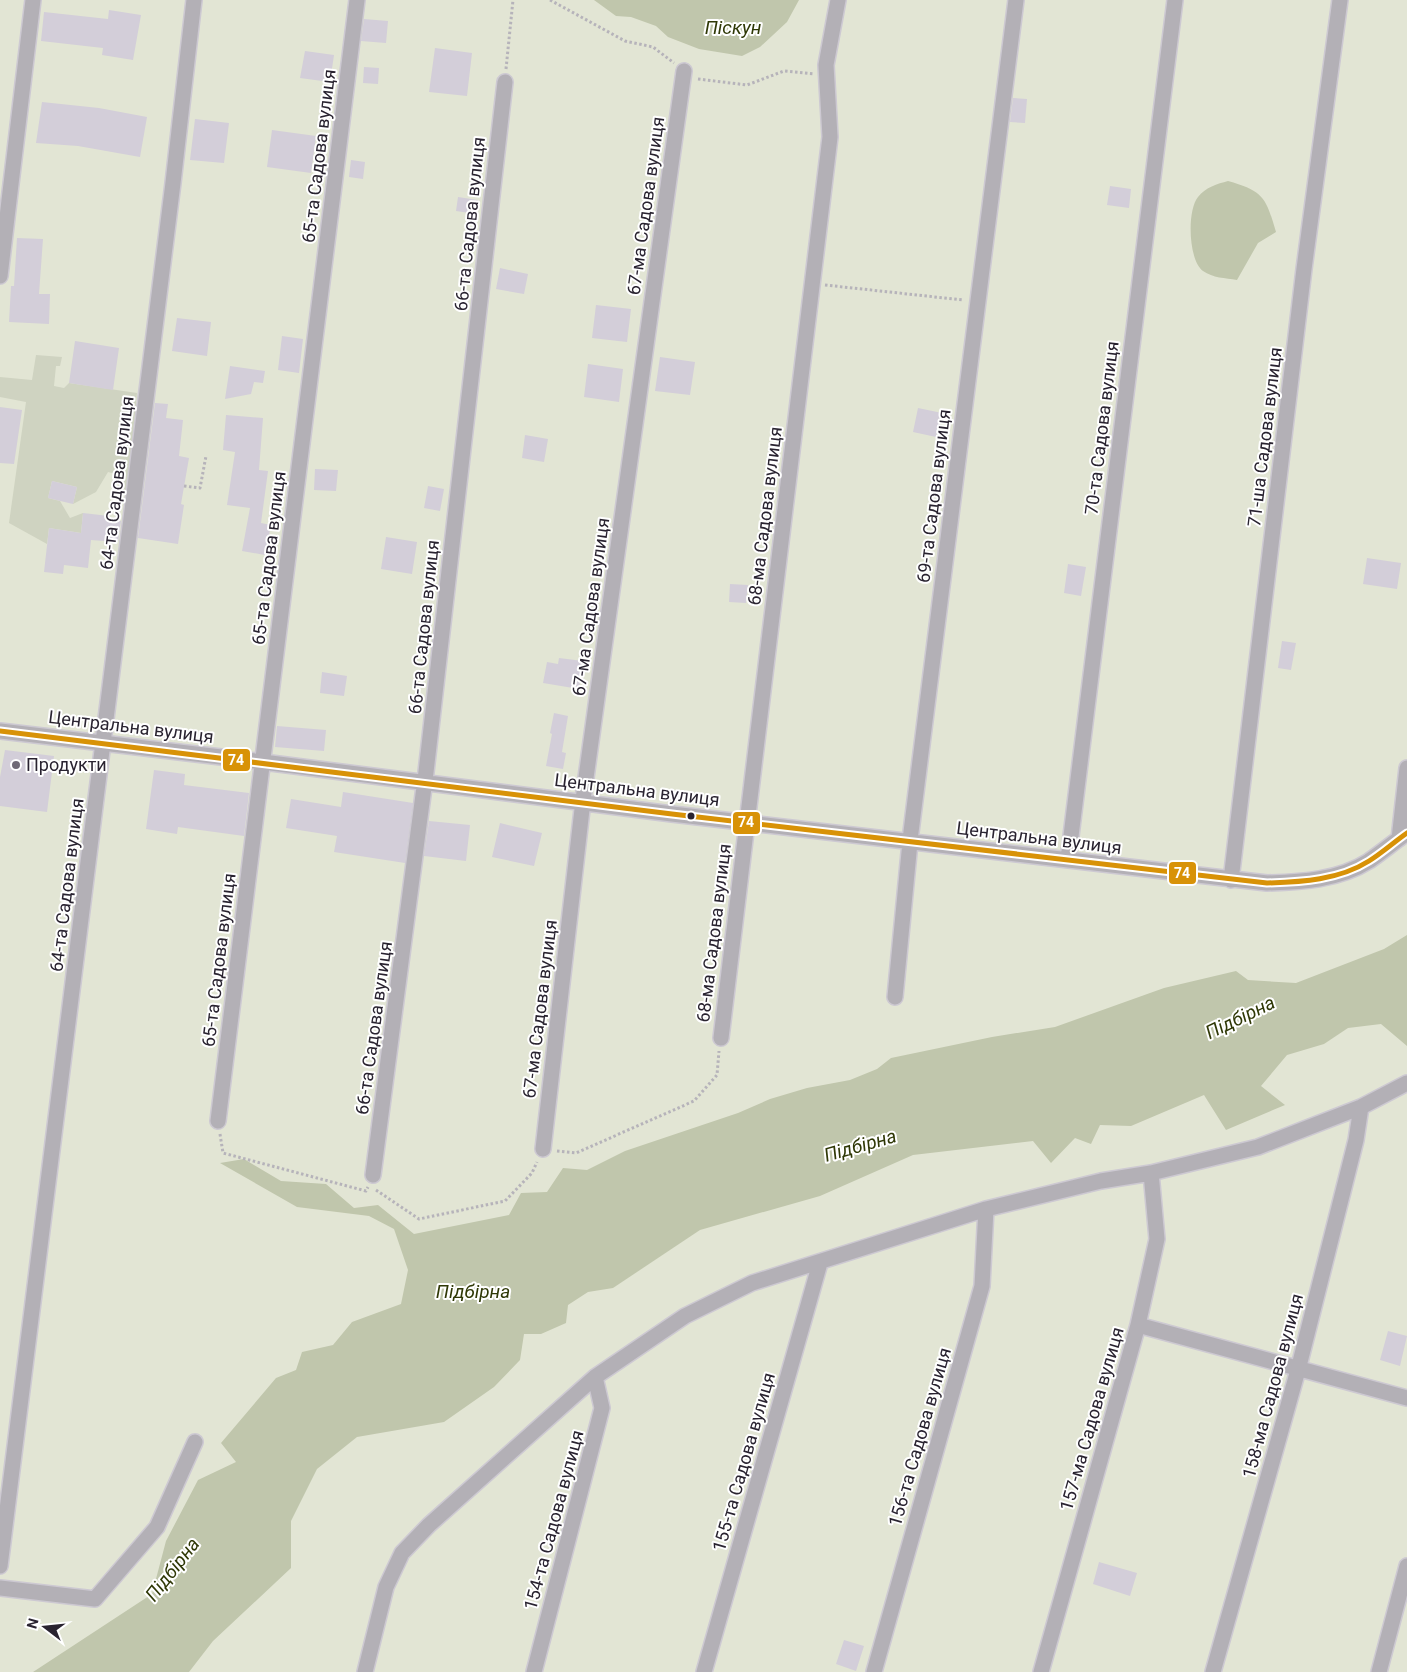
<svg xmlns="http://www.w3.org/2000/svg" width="1407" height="1672" font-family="Roboto,sans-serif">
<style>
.green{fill:#e2e5d4}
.forest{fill:#cfd3c1}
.water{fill:#c0c6ac}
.building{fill:#d3ced9}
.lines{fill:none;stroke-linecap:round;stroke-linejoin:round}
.minor-casing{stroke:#cdc9d2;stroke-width:18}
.path{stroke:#b6b3ba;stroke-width:3;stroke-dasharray:2.5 2.5;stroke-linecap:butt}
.minor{stroke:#b3b0b6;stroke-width:15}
.bus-1-casing{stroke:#fff;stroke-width:9}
.bus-1{stroke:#d89207;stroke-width:5}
.poi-dot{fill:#6f6976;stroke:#fff;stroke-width:2}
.bus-dot{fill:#292330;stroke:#fff;stroke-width:2}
.labels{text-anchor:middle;stroke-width:4;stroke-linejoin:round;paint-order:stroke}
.street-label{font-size:18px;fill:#292330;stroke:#fff}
.poi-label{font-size:18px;fill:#292330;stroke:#fff;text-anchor:start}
.water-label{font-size:19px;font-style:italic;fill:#2f3806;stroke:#fff}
.line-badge{stroke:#fff;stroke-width:2}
.badge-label{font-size:14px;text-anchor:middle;font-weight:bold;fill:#fff}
</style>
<rect width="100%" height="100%" fill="#f1ecf7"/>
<path class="green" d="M0,0h1407v1672h-1407z"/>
<path class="forest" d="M36,355l26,2 -2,9h-4l-2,20 10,2 5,-5 68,10 -10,102h-10l3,-20 -12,-3 -12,20 -23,12 4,-17 -25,-6 -4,17 12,3 10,17 13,-5 -2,20 -32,-5 -2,16 -38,-21 17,-121 -26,-5v-20l32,3z"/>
<path class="water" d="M594,0h205l-12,22 -27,25 -18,9 -43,-7 -31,-12 -12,-11 -25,-9 -15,-1z
M1228,181c36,10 38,17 48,51l-18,11 -21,37c-12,-2 -24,-2 -34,-9 -15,-11 -16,-61 -5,-74 8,-10 19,-13 30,-16z
M1407,935v111l-26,-22 -33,4 -24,16 -37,11 -26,31 24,19 -59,25 -22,-35 -73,31 -31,-1 -9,19 -16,-6 -24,25 -18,-22 -120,14 -93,41 -120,34 -87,58 -25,4 -20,13 -2,18 -25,11h-17l-4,26 -26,27 -50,35 -87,15 -40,32 -26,52v47l-78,73 -24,31h-156l119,-78 14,-53 32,-61 38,-18 -15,-19 55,-65 20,-8 6,-18 31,-7 19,-23 49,-18 7,-34 -14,-41 -25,-13 -72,-9 -77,-44 24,-4 37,22 45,3 28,24 24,-3 36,29 95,-19 12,-22 26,-1 16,-24 24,2 38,-19 113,-38 32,-14 37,-11 43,-8 27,-11 14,-11 101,-21 63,-10 109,-39 72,-17 12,9 48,3 88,-34z"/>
<path class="building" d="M109,10l32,5 -8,45 -31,-5 1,-7 -62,-7 3,-29 64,7z
M364,19l24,2 -2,22 -25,-2z
M435,48l37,5 -5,43 -38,-4z
M305,51l29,4 -4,27 -30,-4z
M364,67l15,1 -1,16 -15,-1z
M1013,98l14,1 -2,24 -15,-1z
M42,102l57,6 48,9 -7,40 -62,-11 -42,-3z
M195,119l34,4 -5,40 -34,-3z
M272,130l44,6 -5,37 -44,-6z
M351,160l14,2 -2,17 -14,-2z
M1110,186l21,3 -2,19 -22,-3z
M458,197l20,3 -2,14 -20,-3z
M17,238l26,1 -4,55h11l-1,30 -40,-2 2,-36h3z
M500,268l28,6 -4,20 -28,-5z
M596,305l35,4 -4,33 -35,-4z
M177,318l34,4 -4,34 -35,-5z
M282,336l21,3 -4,34 -21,-3z
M75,341l44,7 -6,42 -44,-7z
M660,357l35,5 -5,33 -35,-4z
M588,364l35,5 -4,33 -35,-5z
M230,366l35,5 -2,12 -9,-1 -3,12 -26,5z
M155,403l13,1 -2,14 17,2 -4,36 10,2 -8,46 3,1 -6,39 -40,-6z
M0,407l22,3 -8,54 -14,-1z
M918,408l24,5 -6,24 -23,-5z
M226,415l37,3 -4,52 9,1 -7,52 10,2 -6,30 -23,-4 8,-43 -23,-3 8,-53 -12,-2z
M525,435l23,4 -4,23 -22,-4z
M315,469l23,1 -2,21 -22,-1z
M52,481l25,6 -4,17 -25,-6z
M428,486l16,3 -4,22 -16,-3z
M83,513l26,3v4l12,1 -3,21 -27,-2 -3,28 -24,-3 -1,9 -19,-2 5,-44 32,5z
M386,537l31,5 -5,32 -31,-5z
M1367,558l34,5 -4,26 -34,-5z
M1068,564l18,3 -5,29 -17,-3z
M730,584l18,1 -2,18 -17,-1z
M1282,641l14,2 -5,27 -13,-2z
M559,658l24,3 -4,28 -36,-6 4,-21 11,2z
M322,672l25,4 -3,20 -24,-3z
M554,713l14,3 -6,36 4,1 -3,16 -17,-3 6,-32 -2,-1z
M277,726l49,4 -2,21 -49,-4z
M5,750l49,6 -7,56 -47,-6v-29z
M154,770l31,4 -1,11 65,8 -5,43 -66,-9 -1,7 -31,-5z
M343,792l70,11 -8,60 -71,-11 3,-16 -51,-8 5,-29 50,8z
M429,821l41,4 -4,36 -42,-5z
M500,823l42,10 -8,33 -42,-9z
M1388,1331l19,5 -7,30 -20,-6z
M1099,1562l38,11 -7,23 -37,-12z
M844,1640l20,6 -8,25 -20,-7z"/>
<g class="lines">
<g class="minor-casing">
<path id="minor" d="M0,276l33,-276
M0,731l263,31 409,52 595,69c35,-1 72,-3 102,-22 13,-9 25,-19 38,-28
M1399,839l8,-71
M1068,860l107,-860
M1231,880l73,-611 36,-269
M895,997l16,-165 105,-832
M721,1038l109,-901 -4,-72 12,-65
M218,1121l139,-1121
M543,1149l41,-357 100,-721
M373,1175l53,-403 79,-690
M1138,1325l269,73
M0,1566l173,-1383 21,-183
M0,1588l95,11 62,-72 38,-85
M365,1672l21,-85 16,-34 27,-28 166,-148 90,-61 67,-33 234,-74 115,-28 50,-8 107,-26 103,-40 46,-24
M534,1672l68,-264 -7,-31
M704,1672l116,-409
M874,1672l108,-386 4,-77
M1041,1672l97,-347 19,-86 -6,-66
M1213,1672l85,-302 58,-230 5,-33
M1379,1672l28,-106"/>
</g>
<path class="path" d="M550,0l75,41 28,6 21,16
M506,69l7,-69
M698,79l49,6 37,-14 30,3
M825,285l138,15
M184,486l16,2 6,-32
M220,1134l3,19 143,38 2,-4
M557,1151l19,2 118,-52 23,-26 2,-24
M376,1190l43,29 86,-18 27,-28 5,-11"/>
<use href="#minor" class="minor"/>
<g class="bus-1-casing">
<path id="bus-1" d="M0,731l672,83 595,69c35,-1 72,-3 102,-22 13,-8 25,-19 38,-28"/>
</g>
<use href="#bus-1" class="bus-1"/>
</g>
<circle class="poi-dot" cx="16" cy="765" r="5"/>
<circle class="bus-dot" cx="691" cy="816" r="4.5"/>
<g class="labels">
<g class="street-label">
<text transform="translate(319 156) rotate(-83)" y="6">65-та Садова вулиця</text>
<text transform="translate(646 206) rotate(-82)" y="6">67-ма Садова вулиця</text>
<text transform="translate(470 224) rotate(-84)" y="6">66-та Садова вулиця</text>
<text transform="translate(1102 428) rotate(-83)" y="6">70-та Садова вулиця</text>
<text transform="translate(1265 437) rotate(-83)" y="6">71-ша Садова вулиця</text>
<text transform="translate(117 483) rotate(-83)" y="6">64-та Садова вулиця</text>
<text transform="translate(934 496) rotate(-83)" y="6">69-та Садова вулиця</text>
<text transform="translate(765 516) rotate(-83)" y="6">68-ма Садова вулиця</text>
<text transform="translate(269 558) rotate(-83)" y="6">65-та Садова вулиця</text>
<text transform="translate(591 607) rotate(-82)" y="6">67-ма Садова вулиця</text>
<text transform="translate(424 627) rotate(-84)" y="6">66-та Садова вулиця</text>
<text transform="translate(131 727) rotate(7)" y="6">Центральна вулиця</text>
<text transform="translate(637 790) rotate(7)" y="6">Центральна вулиця</text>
<text transform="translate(1039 838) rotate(7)" y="6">Центральна вулиця</text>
<text transform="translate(67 885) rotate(-83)" y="6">64-та Садова вулиця</text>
<text transform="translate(714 933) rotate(-83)" y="6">68-ма Садова вулиця</text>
<text transform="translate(219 960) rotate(-83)" y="6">65-та Садова вулиця</text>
<text transform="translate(540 1009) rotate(-83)" y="6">67-ма Садова вулиця</text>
<text transform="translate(374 1028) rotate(-82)" y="6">66-та Садова вулиця</text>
<text transform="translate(1273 1386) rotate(-75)" y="6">158-ма Садова вулиця</text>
<text transform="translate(1092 1419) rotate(-74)" y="6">157-ма Садова вулиця</text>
<text transform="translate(920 1437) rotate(-74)" y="6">156-та Садова вулиця</text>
<text transform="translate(744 1462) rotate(-74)" y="6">155-та Садова вулиця</text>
<text transform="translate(554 1520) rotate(-75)" y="6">154-та Садова вулиця</text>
</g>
<g class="poi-label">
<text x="26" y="771">Продукти</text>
</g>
<g class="water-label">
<text x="733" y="34">Піскун</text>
<text transform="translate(1240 1017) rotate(-26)" y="7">Підбірна</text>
<text transform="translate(860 1145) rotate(-16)" y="7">Підбірна</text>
<text x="473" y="1298">Підбірна</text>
<text transform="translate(172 1569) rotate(-52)" y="7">Підбірна</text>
</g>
</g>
<g class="line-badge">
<rect x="222" y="748" width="29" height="24" rx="5" fill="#d89207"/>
<rect x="732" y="811" width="29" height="24" rx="5" fill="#d89207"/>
<rect x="1168" y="861" width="29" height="24" rx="5" fill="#d89207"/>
</g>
<g class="badge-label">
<text x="236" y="765">74</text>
<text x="746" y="827">74</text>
<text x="1182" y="878">74</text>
</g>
<g transform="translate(45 1627) rotate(286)" stroke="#ffffff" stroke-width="4" paint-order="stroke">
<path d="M0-4L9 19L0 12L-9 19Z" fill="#292330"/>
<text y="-8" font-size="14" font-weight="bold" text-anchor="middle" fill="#292330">N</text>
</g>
</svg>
